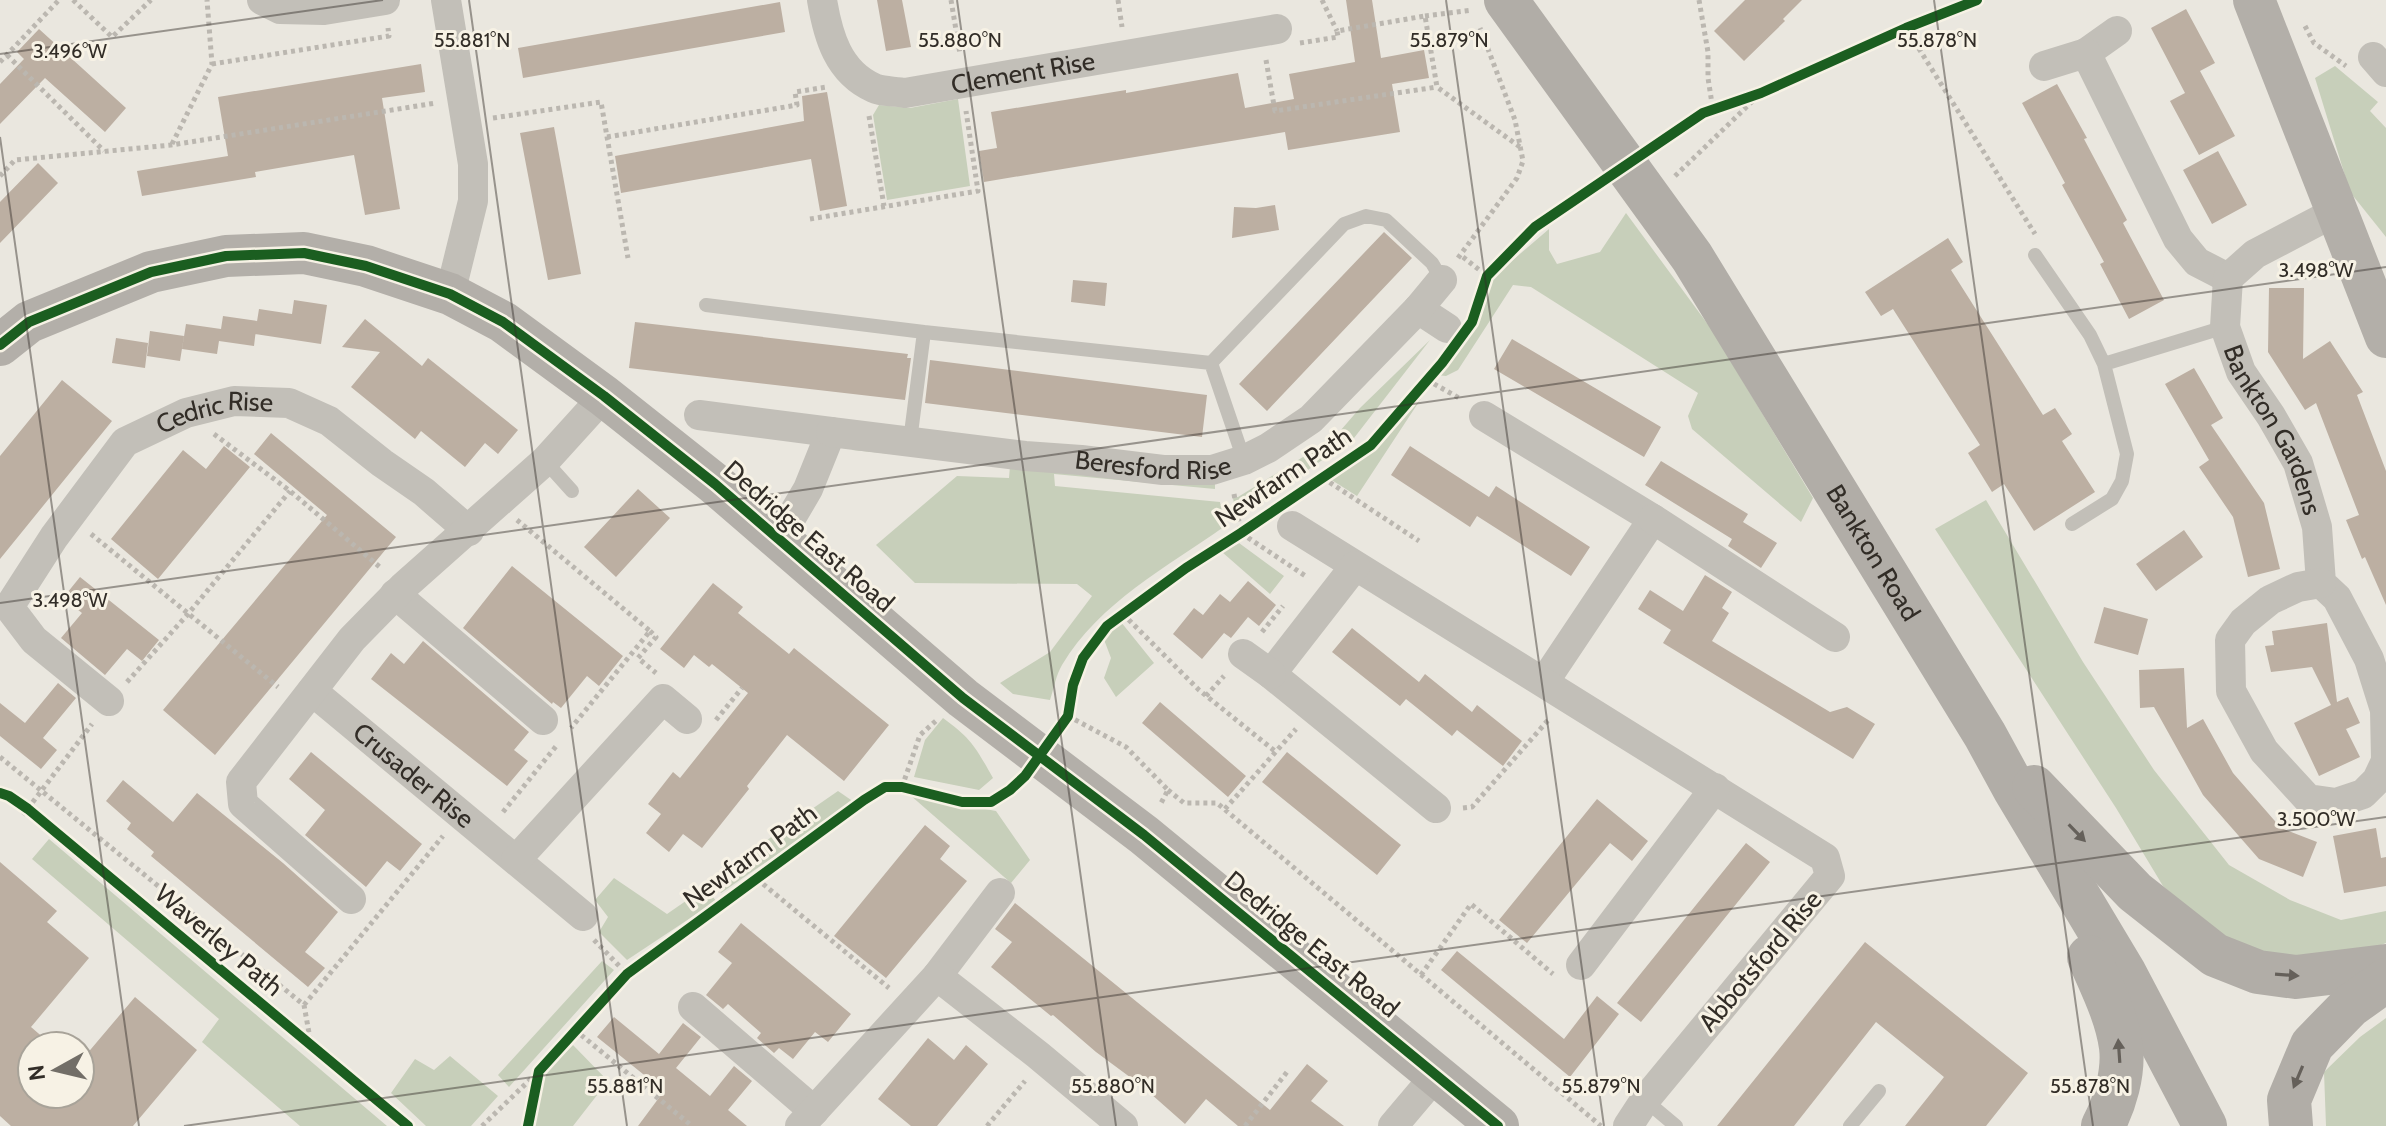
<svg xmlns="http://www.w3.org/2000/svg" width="2386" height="1126" font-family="Cabin,sans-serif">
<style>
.green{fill:#c7cfba}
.building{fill:#bcafa2}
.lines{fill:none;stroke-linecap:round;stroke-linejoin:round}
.path{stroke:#bbb7b0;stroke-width:5;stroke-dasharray:4 4;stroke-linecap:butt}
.lane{stroke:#c2bfb8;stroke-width:14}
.street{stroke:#c2bfb8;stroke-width:30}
.secondary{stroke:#b3afa9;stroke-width:42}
.primary{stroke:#b1ada7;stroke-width:44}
.cycleway-casing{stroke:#f7f2e5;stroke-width:15}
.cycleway{stroke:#1b5e20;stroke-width:10}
.oneway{fill:#65605a}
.ticks{fill:none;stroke:#322d27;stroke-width:2;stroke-opacity:0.45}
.labels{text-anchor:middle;stroke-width:6;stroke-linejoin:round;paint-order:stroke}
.street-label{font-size:26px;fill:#322d27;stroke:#f7f2e5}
.ticks-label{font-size:20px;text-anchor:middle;fill:#322d27;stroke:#f7f2e5;stroke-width:6;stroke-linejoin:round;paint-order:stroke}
</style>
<rect width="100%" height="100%" fill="#eae7df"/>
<path class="green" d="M2335,66l43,36 -8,9 16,17v109l-36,-45 -35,-114z
M958,99l12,87 -83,14 -14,-85 6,-10 31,3z
M1626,213l86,117 101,168 -12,24 -109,-93 -4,-13 10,-23 -167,-106 -18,-2 -55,85 -12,6 -10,-1 26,-32 15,-24 15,-41 57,-49v21l8,14 43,-12z
M1430,340l-76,98 -117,81 -4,-21 5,-1 96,-59 26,-30z
M1424,386l4,2 -71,108 -27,-17 41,-31z
M856,442l359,38v9l-161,-15 1,12 165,16 5,24c-58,41 -125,76 -163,139 -6,10 -8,23 -12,35l-37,-6 -13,-11 50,-31 42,-56 -15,-12 -162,-1 -39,-38 81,-69 52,2 1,-12 -158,-16z
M1986,500l97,162 71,108 75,95 61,35 51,20 45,-9v32l-29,12 -85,4 -58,-27 -51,-46 -47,-78 -181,-279z
M1239,543l45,33 -14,18 -48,-42z
M1121,622l33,41 -38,34 -12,-19 7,-20 -8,-21z
M943,718c29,21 33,30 50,60l-14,12 -65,-13 11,-37z
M838,791l16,11 -133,91 -9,-15z
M910,795l86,16 34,49 -19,23z
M49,839l338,287h-87l-98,-84 17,-23 -187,-160z
M614,878l53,36 39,-27 10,14 -89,59 -28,-28 9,-15 -13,-17z
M602,961l12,9 -105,117 -11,-12z
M2386,1018v108h-60l-2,-54 36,-35z
M573,1045l35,36 -35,45h-39l12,-54z
M450,1056l48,40 -27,30h-45l-35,-33 24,-34 19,11z"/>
<path class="building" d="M877,0h25l9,47 -25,4z
M1346,0h26l9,58 43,-8 5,28 -37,6 8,48 -112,18 -3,-18 -301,50 -5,-31 18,-3 -6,-36 135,-22v3l112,-20 7,35 49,-9 -5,-25 66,-12z
M1745,0h57l-19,19 2,2 -41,40 -30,-30z
M780,2l5,30 -262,46 -5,-30z
M2186,9l29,54 -15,8 35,65 -36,19 -29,-54 15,-8 -34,-65z
M39,29l87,79 -21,24 -60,-54 -45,46v-40l24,-25 -7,-7z
M421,64l4,28 -43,6 18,111 -35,6 -11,-60 -99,17 1,5 -114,19 -5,-25 91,-15 -10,-59z
M2057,84l30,54 -3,1 43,81 -4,3 41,77 -35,19 -29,-55 4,-2 -42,-77 3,-2 -43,-80z
M827,92l20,114 -27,5 -9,-52 -190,34 -6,-37 189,-35 -2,-25z
M554,127l27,147 -33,6 -28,-147z
M2218,151l29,54 -35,19 -29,-54z
M38,163l20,20 -58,60v-41z
M1275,205l4,25 -47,8 2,-31 22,1z
M1384,232l28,26 -145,153 -28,-27z
M1948,238l15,24 -12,8 92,145 12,-7 17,26 -10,7 33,51 -61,39 -30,-47 -12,8 -24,-39 12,-8 -87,-136 -12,7 -16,-24z
M1073,280l34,3 -2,23 -34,-4z
M2269,288h35l-1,71 27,-18 33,51 -6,3 29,76v134l-21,-48 -3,2 -16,-39 13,-5 -43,-112 -11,7 -37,-58z
M294,300l33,5 -6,39 -66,-10 4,-25 33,5z
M223,316l34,5 -3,25 -35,-5 -2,13 -35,-5 4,-25 35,5z
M365,319l57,47 6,-8 90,72 -20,24 -13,-11 -20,24 -44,-36 -6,8 -64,-52 29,-35 -38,-5z
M635,322l273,32 -1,4h4l-6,42 -276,-32z
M150,331l34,5 -4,25 -33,-5z
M116,338l32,5 -3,25 -33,-5z
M1512,339l149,88 -17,30 -150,-88z
M930,360l277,35 -5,42 -277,-34z
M2194,368l29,50 -12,7 53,78 16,66 -32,8 -15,-60 -34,-50 10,-7 -44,-76z
M62,380l50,41 -112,138v-103z
M271,433l125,104 -181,218 -52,-45 164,-195 -73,-61z
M224,446l26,21 -92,112 -47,-40 72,-89 23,19z
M1410,446l79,51 7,-11 94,61 -19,29 -94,-60 -7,11 -79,-52z
M1661,461l87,53 -5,8 34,21 -16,25 -33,-22 4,-7 -87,-54z
M638,489l32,29 -54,59 -32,-30z
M2184,530l19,27 -47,34 -20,-27z
M512,566l111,90 -24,30 -12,-10 -26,32 -8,-6 -1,2 -89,-76z
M1705,575l27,17 -10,16 7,5 -17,28 118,71 17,-5 28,17 -22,35 -190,-116 8,-13 -33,-21 12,-19 33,21z
M80,577l79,63 -17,21 -15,-12 -22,26 -44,-37 21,-25 -19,-15z
M1248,581l28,24 -17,21 -11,-9 -17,21 -7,-5 -22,26 -29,-25 21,-26 9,7 17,-21 10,8z
M713,583l30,24 -5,6 51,41 5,-6 95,77 -45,56 -57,-46 -40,51 2,3 -47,59 -19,-14 -14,18 -23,-19 15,-19 -13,-10 25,-32 7,6 68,-85 -36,-29 -3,3 -15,-12 -10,13 -24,-19z
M2104,607l44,12 -10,36 -44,-12z
M2327,623l10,79 11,-5 12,26 -14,6 14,28 -41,19 -25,-53 37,-18 -19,-38 -41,5 -6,-26 9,-1 -2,-14z
M1352,628l67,54 6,-8 47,38 5,-7 45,36 -19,25 -46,-36 -5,6 -46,-37 -6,7 -68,-54z
M423,641l106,91 -15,18 14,11 -21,25 -136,-107 20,-26 13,11z
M2184,668l3,60 16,-9 30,54 48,55 36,14 -14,35 -44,-18 -56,-64 -49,-88 -14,1 -1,-38z
M58,683l18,15 -33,40 14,12 -16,19 -41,-33v-33l25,20z
M1160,702l86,74 -18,21 -86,-74z
M311,752l111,92 -22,27 -13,-10 -21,26 -61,-52 20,-25 -36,-31z
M1287,752l114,93 -24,30 -115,-93z
M123,780l50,42 24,-29 86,70 55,49 -33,40 20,16 -17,19 -157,-131 3,-4 -27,-23 4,-6 -25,-22z
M1597,799l51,42 -16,20 -22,-18 -83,100 -28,-23z
M925,825l25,21 -10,13 27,22 -81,97 -52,-42z
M2376,828l5,30 5,-1v29l-42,7 -11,-57z
M1746,843l24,19 -129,160 -24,-19z
M0,862l57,49 -10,11 42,36 -58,69 22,19h-21v48h48v-32l55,-65 62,53 -64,76h-122l-11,-10z
M1015,903l255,207 37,-46 21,17 -17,20 33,25h-106l-32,-27 -21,25 -43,-38 -46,-34 -43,-37 -2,1 -60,-49 21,-25 -17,-13z
M741,923l110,91 -23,28 -13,-10 -22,27 -14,-11 -5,5 -17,-15 4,-5 -33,-29 -5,5 -17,-14 26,-32 -14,-11z
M1865,942l163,131 -42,53h-81l39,-49 -68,-55 -82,104h-77z
M1457,951l107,88 33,-43 22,18 -49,63 -129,-107z
M614,1017l45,37 24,-31 18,14 -25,31 34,28 24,-30 18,15 -24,29 19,16h-109l26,-35 -67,-54z
M928,1038l26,22 12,-15 22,19 -51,62h-26l-33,-27z"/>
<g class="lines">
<path class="path" d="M73,0l39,37 39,-37
M951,0l9,54
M1118,0l4,27
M1322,0l15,31
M1699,0l9,52v26l5,32
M1425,16l47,-6
M2305,26l9,17 32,23
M1906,28l129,206
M1300,43l38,-6 -1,-6 88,-15 12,71 83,60
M7,55l97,96
M1266,60l9,51 162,-24
M0,62l59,-62
M212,64l177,-28 -1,-8
M869,116l15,90
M493,118l108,-16 27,156
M607,137l190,-32 -2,-13 32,-5
M172,144l40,-80 -5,-64
M0,176l15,-16 156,-15 265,-42
M1675,176l86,-83
M810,219l168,-28 -12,-80
M1463,257l24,19
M1458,258l59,-80 6,-17 -8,-41 -35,-92
M1427,380l34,19
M214,434l76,57 91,77
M1323,478l96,63
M1234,494l7,39 66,44
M517,520l133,111 -79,97
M91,534l187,153
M1123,614l76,76 77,62
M650,631l6,6 -18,21 18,15
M1262,632l21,-26
M127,682l61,-68 102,-123
M1206,696l18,-20
M1068,716l58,31 42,43 -8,15
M716,720l26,-32
M0,757l304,248 7,39
M902,787l18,-52 18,-16
M1168,790l16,13h33l384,323
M1463,808l9,-1 77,-88
M1225,809l71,-80
M503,812l54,-67
M23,815l69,-91
M757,879l132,109
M594,940l33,34
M1421,975l50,-71 82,70
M304,1005l139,-169
M575,1030l117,96
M482,1126l57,-55
M987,1126l38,-45
M1245,1126l42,-54"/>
<path class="lane" d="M2035,255l55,80 14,29 23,90 -5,27 -10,18 -40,25
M706,305l218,27 287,31 133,-139 22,-8 20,4 46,43 10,17
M1211,363l33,97
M2104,364l121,-37
M910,441l14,-109
M545,461l27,30
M1645,1100l31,26
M1850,1126l29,-35"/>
<g class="street">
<path d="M262,0l18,9 44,1 61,-10"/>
<path d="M446,0l27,164v37l-23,93"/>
<path id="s1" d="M822,0c6,36 16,72 52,88 8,4 21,3 31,5l372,-64"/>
<path d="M2086,53l31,-22"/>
<path d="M2373,57l13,15"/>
<path d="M2044,66l42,-13 92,186 19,23 31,16"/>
<path id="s2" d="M2337,211l-82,43 -27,24 -3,49 16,45 30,44 27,47 19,64 4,56 16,15 32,61 16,51 1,50"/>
<path d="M1418,309l29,19"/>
<path d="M699,415l132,17 -23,57 -30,51"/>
<path d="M1484,416l169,103 -109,163"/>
<path id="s3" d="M831,432l194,24 56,4 82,10h49l32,-10 24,-12 43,-29 107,-110 24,-29"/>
<path d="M1653,519l182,118"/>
<path d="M1292,526l533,332 5,18 -185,224 -17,26"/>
<path d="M1355,566l-84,108 165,134"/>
<path d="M2321,583l-23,4 -28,13 -27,22 -13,18 1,51 33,60 44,48 28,4 27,-9 14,-14 9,-19"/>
<path d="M395,594l148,126"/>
<path d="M1243,654l28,20"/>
<path id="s4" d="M312,691l271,225"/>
<path id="s5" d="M109,701l-75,-61 -25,-33 45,-70 71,-95 61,-29 48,-12 55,2 40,18 53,42 42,29 45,39"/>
<path d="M516,860l147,-161 24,20"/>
<path d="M351,899l-108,-95 -2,-22 111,-143 51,-52 142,-126 59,-65"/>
<path d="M1581,965l134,-177"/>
<path d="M937,976l63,-83"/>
<path d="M693,1007l121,104"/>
<path d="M800,1126l137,-150 101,79 85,71"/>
<path d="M1393,1126l44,-52"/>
</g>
<path class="secondary" d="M2254,0l132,337
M0,345l29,-23 122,-50 75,-16 78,-3 62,13 84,28 53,28 101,74 111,88 248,214 181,137 354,291"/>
<g class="primary">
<path id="s6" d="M1506,0l186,257 293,478 30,55 109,182 81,154"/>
<path d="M2034,787l101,105 80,63 43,17 38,5 90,-11"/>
<path d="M2089,957c12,28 28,59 32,90 3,26 -6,56 -18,79"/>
<path d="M2291,1126l-2,-26 23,-55 38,-39 36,-26"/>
</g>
<g class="cycleway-casing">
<path id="cycleway" d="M0,345l29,-23 122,-50 75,-16 78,-3 62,13 84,28 53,28 101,74 111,88 248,214 181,137 354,291
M0,793l9,3 19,13 380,317
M528,1126l11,-55 88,-97 237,-174 21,-13h17l60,15h29l19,-12 15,-14 43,-60 5,-31 10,-27 24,-32 79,-58 55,-35 130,-88 71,-82 30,-41 15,-46 48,-49 168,-114 58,-20 145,-65 71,-28"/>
</g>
<use href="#cycleway" class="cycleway"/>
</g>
<defs><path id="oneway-solid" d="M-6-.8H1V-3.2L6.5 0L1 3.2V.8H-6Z" transform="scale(2)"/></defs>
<g class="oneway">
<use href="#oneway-solid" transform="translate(2077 833) rotate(46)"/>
<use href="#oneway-solid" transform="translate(2287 975) rotate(4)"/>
<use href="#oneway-solid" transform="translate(2119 1051) rotate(-94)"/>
<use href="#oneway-solid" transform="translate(2298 1077) rotate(113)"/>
</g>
<path class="ticks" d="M469,0l158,1126M957,0l159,1126M1446,0l158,1126M1934,0l159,1126M0,54l383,-54M0,137l139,989M0,603l2386,-336M184,1126l2202,-309"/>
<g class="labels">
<g class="street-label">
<text dy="9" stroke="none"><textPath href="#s1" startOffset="258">Clement Rise</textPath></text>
<text dy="9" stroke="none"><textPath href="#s5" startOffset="436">Cedric Rise</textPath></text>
<text dy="9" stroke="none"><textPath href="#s2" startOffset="292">Bankton Gardens</textPath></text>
<text dy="9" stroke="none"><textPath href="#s3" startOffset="324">Beresford Rise</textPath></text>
<text transform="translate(1283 477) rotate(-34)" y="9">Newfarm Path</text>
<text transform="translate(809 536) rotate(41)" y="9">Dedridge East Road</text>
<text dy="9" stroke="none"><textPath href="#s6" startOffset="664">Bankton Road</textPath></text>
<text dy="9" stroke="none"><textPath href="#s4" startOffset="132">Crusader Rise</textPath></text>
<text transform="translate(750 856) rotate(-36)" y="9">Newfarm Path</text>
<text transform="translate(219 940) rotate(40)" y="9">Waverley Path</text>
<text transform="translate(1312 944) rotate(39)" y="9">Dedridge East Road</text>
<text transform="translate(1760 961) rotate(-50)" y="9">Abbotsford Rise</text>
</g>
</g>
<g class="ticks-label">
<text x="472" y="47">55.881°N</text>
<text x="960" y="47">55.880°N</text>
<text x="1449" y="47">55.879°N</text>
<text x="1937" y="47">55.878°N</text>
<text x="70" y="58">3.496°W</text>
<text x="2316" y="277">3.498°W</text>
<text x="70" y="607">3.498°W</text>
<text x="2316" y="826">3.500°W</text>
<text x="625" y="1093">55.881°N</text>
<text x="1113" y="1093">55.880°N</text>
<text x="1601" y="1093">55.879°N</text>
<text x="2090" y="1093">55.878°N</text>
</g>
<g transform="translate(56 1070) rotate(262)"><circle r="38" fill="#f7f2e5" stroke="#a8a399" stroke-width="2"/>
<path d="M0-6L14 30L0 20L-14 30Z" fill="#726e67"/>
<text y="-12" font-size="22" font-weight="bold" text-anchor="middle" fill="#322d27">N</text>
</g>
</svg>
